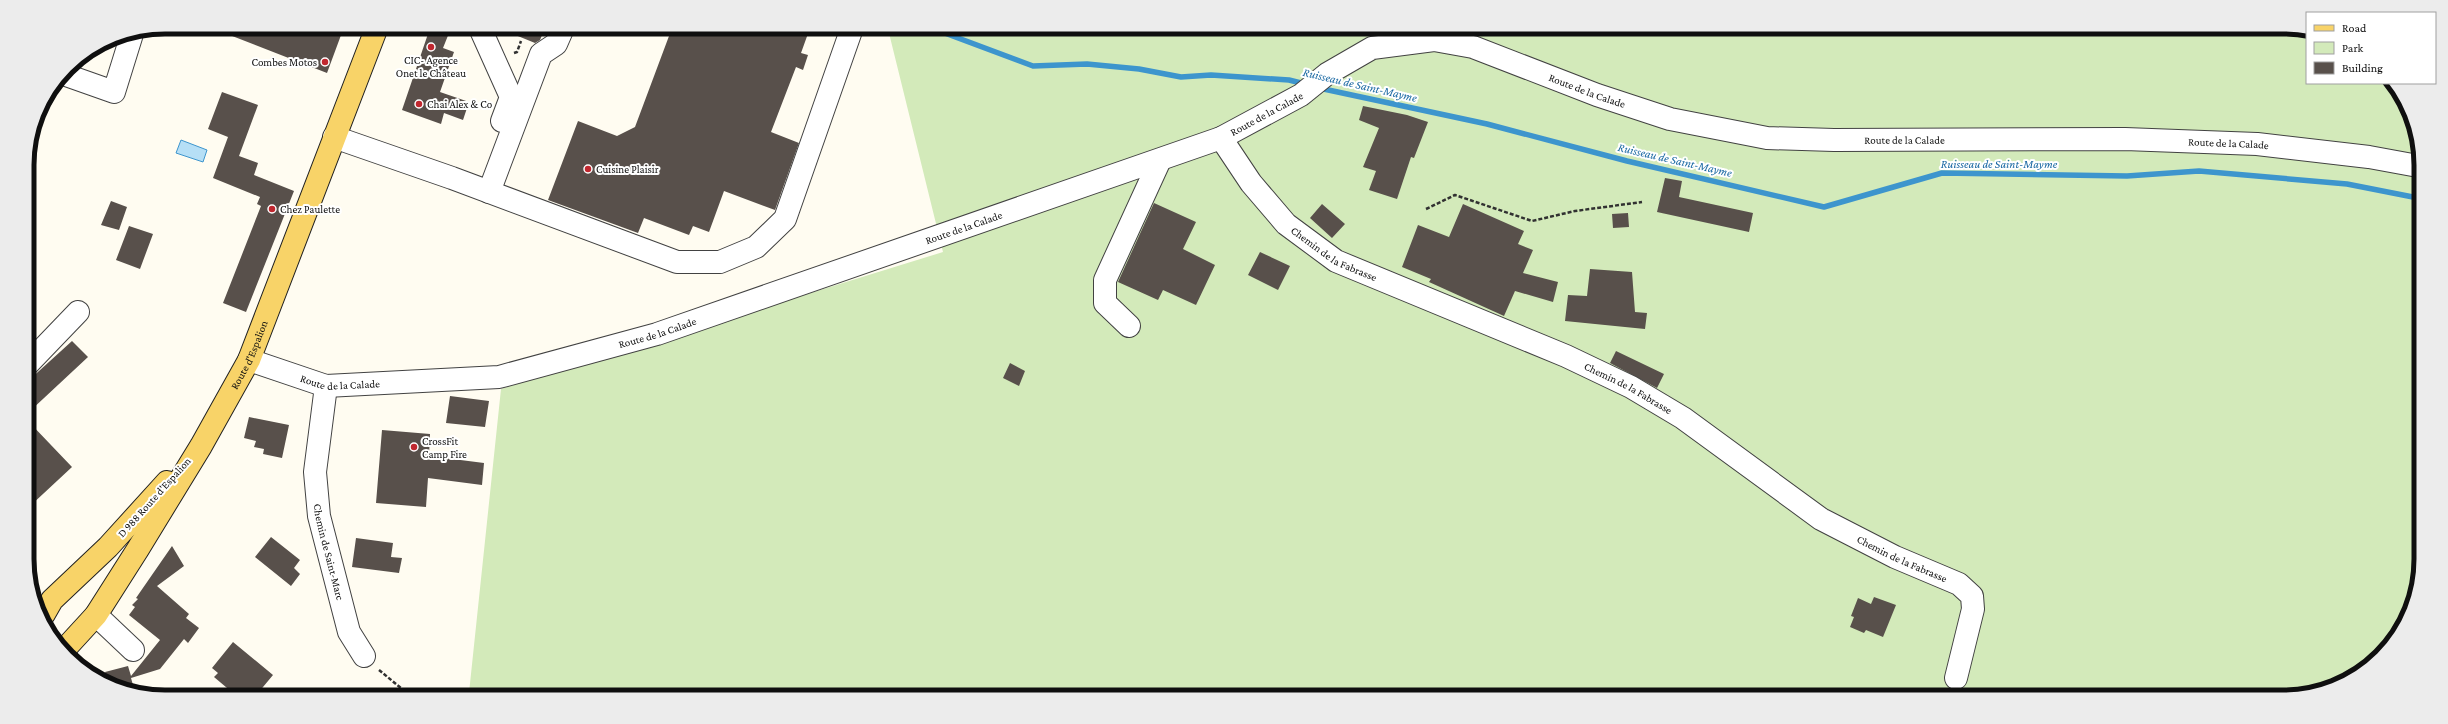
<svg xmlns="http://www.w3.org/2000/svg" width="2448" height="724" font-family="'Crimson Pro',serif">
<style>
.green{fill:#d3eaba}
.water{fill:#b6dff6;stroke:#3d95cd}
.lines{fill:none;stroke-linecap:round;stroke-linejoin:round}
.stream{stroke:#3d95cd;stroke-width:5.5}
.building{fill:#58504b}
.minor-casing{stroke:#424242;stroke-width:24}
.major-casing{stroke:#202020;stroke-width:24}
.path{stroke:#313131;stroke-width:2.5;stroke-dasharray:4 2;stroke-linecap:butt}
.minor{stroke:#fff;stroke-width:22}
.major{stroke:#f8d368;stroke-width:22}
.poi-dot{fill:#c0272f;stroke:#fff;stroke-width:1.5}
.labels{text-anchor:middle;stroke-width:4;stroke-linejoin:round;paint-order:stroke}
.poi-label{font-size:11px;fill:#0f0f0f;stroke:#fff;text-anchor:start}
.street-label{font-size:11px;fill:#0f0f0f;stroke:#fff}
.water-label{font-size:12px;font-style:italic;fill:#1867a2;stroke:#fff}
.rim{fill:none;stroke:#0f0f0f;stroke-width:5}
</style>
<rect width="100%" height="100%" fill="#fffcf1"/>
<path class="green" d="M888,29l1419,3v51h85l15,21 11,34 -2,456 -18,41 -31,33 -32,19 -43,10 -1823,-4 32,-304 442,-137z"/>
<path class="water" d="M181,140l26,10 -4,12 -27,-9z"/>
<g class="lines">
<path class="stream" d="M934,29l99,37 54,-2 52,5 42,8 30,-2 78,5 16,4
M1319,88l168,36 140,37 197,46 118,-34 185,3 72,-5 148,13 71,14"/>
</g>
<path class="building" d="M209,27h135l-17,46z
M430,28h21l-8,20 11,4 -14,40 29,10 -6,18 -19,-7 -3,11 -39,-14z
M498,28h47l-5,12 -5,3z
M672,28h138l-9,25 7,2 -5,15 -7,-3 -25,65 28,11 -24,67 -51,-19 -15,41 -16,-6 -4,9 -45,-17 -6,15 -90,-33 30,-79 39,15 18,-9z
M222,92l36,13 -19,51 19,7 -4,12 40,16 -48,121 -23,-9 38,-97 -4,-2 3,-7 -47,-19 15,-41 -20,-8z
M1363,106l44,9 21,7 -14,36 -3,-1 -14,42 -28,-9 7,-19 -13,-4 16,-39 -20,-8z
M1665,178l17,3 -3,16 74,16 -4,19 -92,-20z
M111,201l16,6 -8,23 -18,-5z
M1154,203l42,19 -13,27 32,16 -19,40 -33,-15 -5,10 -40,-18z
M1322,204l23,20 -13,14 -22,-20z
M1463,204l61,27 -6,13 15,6 -10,23 35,9 -5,20 -38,-11 -11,25 -75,-34 2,-3 -29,-12 16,-42 31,12z
M1628,213l1,14 -16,1 -1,-14z
M129,226l24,8 -13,35 -24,-9z
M1260,252l30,14 -12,24 -30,-15z
M1590,269l42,3 3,40 12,1 -2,16 -80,-8 3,-26 19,1z
M72,341l16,16 -59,55 -1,-31z
M1616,351l48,23 -7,14 -47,-25z
M1010,363l15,8 -6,15 -16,-8z
M450,396l39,5 -4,26 -39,-4z
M249,417l40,8 -7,33 -19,-4 1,-5 -10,-2 2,-6 -12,-3z
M29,422l43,45 -43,40z
M382,430l48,4 -1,22 55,7 -2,22 -54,-7 -2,29 -50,-4z
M271,537l29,23 -6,8 6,6 -9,12 -36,-29z
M356,538l37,5 -2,14 11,1 -3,15 -47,-6z
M172,546l12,20 -27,20 32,28 -3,4 13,10 -11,15 -4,-4 -24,30 -29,9 4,14h-5l-22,-9 -3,-11 23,-6 3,10 29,-36 -31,-25 6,-8 -3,-2 6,-6 -2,-1z
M1874,597l22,8 -13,32 -17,-7 -2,3 -14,-6 4,-10 -3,-1 7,-18 13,6z
M233,642l40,33 -15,18h-25l-19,-16 4,-4 -6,-5z"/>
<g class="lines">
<g class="minor-casing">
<g id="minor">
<path d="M480,28l31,69 -9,24"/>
<path d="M63,74l51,18 18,-58"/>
<path d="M334,137l118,41 225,84h43l36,-15 29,-28 67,-191"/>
<path id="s1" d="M1221,138l30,45 35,41 50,37 230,95 65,31 52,31 138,101 74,38 64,27 13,12 1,13 -17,69"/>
<path d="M489,192l52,-138 15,-10 7,-16"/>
<path d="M1129,326l-24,-23v-23l55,-120"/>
<path id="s2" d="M249,360l77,26 173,-9 158,-43 564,-196 80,-43 26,-21 45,-26 62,-8 39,7 124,48 73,24 97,19 67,2 291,-1 132,5 112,13 49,9"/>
<path d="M28,364l50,-52"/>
<path id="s3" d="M326,386l-11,86 4,44 30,116 15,24"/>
<path d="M96,615l37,35"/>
</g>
</g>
<g class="major-casing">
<g id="major">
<path d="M44,614l8,-14 56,-53 59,-65"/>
<path id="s4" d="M63,651l33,-36 42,-66 63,-103 48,-86 128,-333"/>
</g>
</g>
<path class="path" d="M514,53l3,-1 4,-11
M1426,209l29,-14 77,26 43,-10 67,-9
M379,670l28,23"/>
<use href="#minor" class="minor"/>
<use href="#major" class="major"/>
</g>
<g class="poi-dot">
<circle cx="431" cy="47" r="4"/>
<circle cx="325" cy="62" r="4"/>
<circle cx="419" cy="104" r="4"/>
<circle cx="588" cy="169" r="4"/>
<circle cx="272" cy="209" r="4"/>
<circle cx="414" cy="447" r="4"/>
</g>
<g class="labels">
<g class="poi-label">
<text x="431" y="64" text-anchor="middle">CIC- Agence<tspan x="431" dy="13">Onet le Château</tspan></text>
<text x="317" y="66" text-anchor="end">Combes Motos</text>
<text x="427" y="108">Chai Alex &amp; Co</text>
<text x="596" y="173">Cuisine Plaisir</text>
<text x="280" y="213">Chez Paulette</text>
<text x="422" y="445">CrossFit<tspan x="422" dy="13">Camp Fire</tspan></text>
</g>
<g class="street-label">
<text dy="4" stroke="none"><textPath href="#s2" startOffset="1416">Route de la Calade</textPath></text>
<text dy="4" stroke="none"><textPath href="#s2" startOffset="1067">Route de la Calade</textPath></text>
<text dy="4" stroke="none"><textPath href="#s2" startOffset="1740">Route de la Calade</textPath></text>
<text dy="4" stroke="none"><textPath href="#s2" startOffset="2064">Route de la Calade</textPath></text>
<text dy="4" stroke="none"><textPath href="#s2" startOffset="743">Route de la Calade</textPath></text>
<text dy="4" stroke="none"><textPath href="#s1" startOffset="165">Chemin de la Fabrasse</textPath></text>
<text dy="4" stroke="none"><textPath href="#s2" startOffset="419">Route de la Calade</textPath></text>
<text dy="4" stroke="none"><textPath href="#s4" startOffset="351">Route d'Espalion</textPath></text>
<text dy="4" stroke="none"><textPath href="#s2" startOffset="95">Route de la Calade</textPath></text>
<text dy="4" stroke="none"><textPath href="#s1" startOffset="489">Chemin de la Fabrasse</textPath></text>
<text transform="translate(154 497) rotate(-48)" y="4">D 988 Route d'Espalion</text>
<text dy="4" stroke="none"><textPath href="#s3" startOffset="168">Chemin de Saint-Marc</textPath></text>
<text dy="4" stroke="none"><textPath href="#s1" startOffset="813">Chemin de la Fabrasse</textPath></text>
</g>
<g class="water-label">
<text transform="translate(1360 85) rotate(13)" y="4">Ruisseau de Saint-Mayme</text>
<text transform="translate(1675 160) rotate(13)" y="4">Ruisseau de Saint-Mayme</text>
<text x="1999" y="168">Ruisseau de Saint-Mayme</text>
</g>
</g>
<path d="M0 0H2448V724H0ZM165 34H2283A131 131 0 0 1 2414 165V559A131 131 0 0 1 2283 690H165A131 131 0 0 1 34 559V165A131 131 0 0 1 165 34Z" fill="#ececec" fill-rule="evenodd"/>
<path class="rim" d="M165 34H2283A131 131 0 0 1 2414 165V559A131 131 0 0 1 2283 690H165A131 131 0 0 1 34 559V165A131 131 0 0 1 165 34Z"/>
<rect x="2306" y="12" width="130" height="72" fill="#ffffff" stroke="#9f9f9f"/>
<rect x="2314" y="25" width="20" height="6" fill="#f8d368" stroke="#9f9f9f"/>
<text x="2342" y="32" font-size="12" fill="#0f0f0f">Road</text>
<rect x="2314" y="42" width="20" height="12" fill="#d3eaba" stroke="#9f9f9f"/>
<text x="2342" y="52" font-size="12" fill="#0f0f0f">Park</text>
<rect x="2314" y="62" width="20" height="12" fill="#58504b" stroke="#9f9f9f"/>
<text x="2342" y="72" font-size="12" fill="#0f0f0f">Building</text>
</svg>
